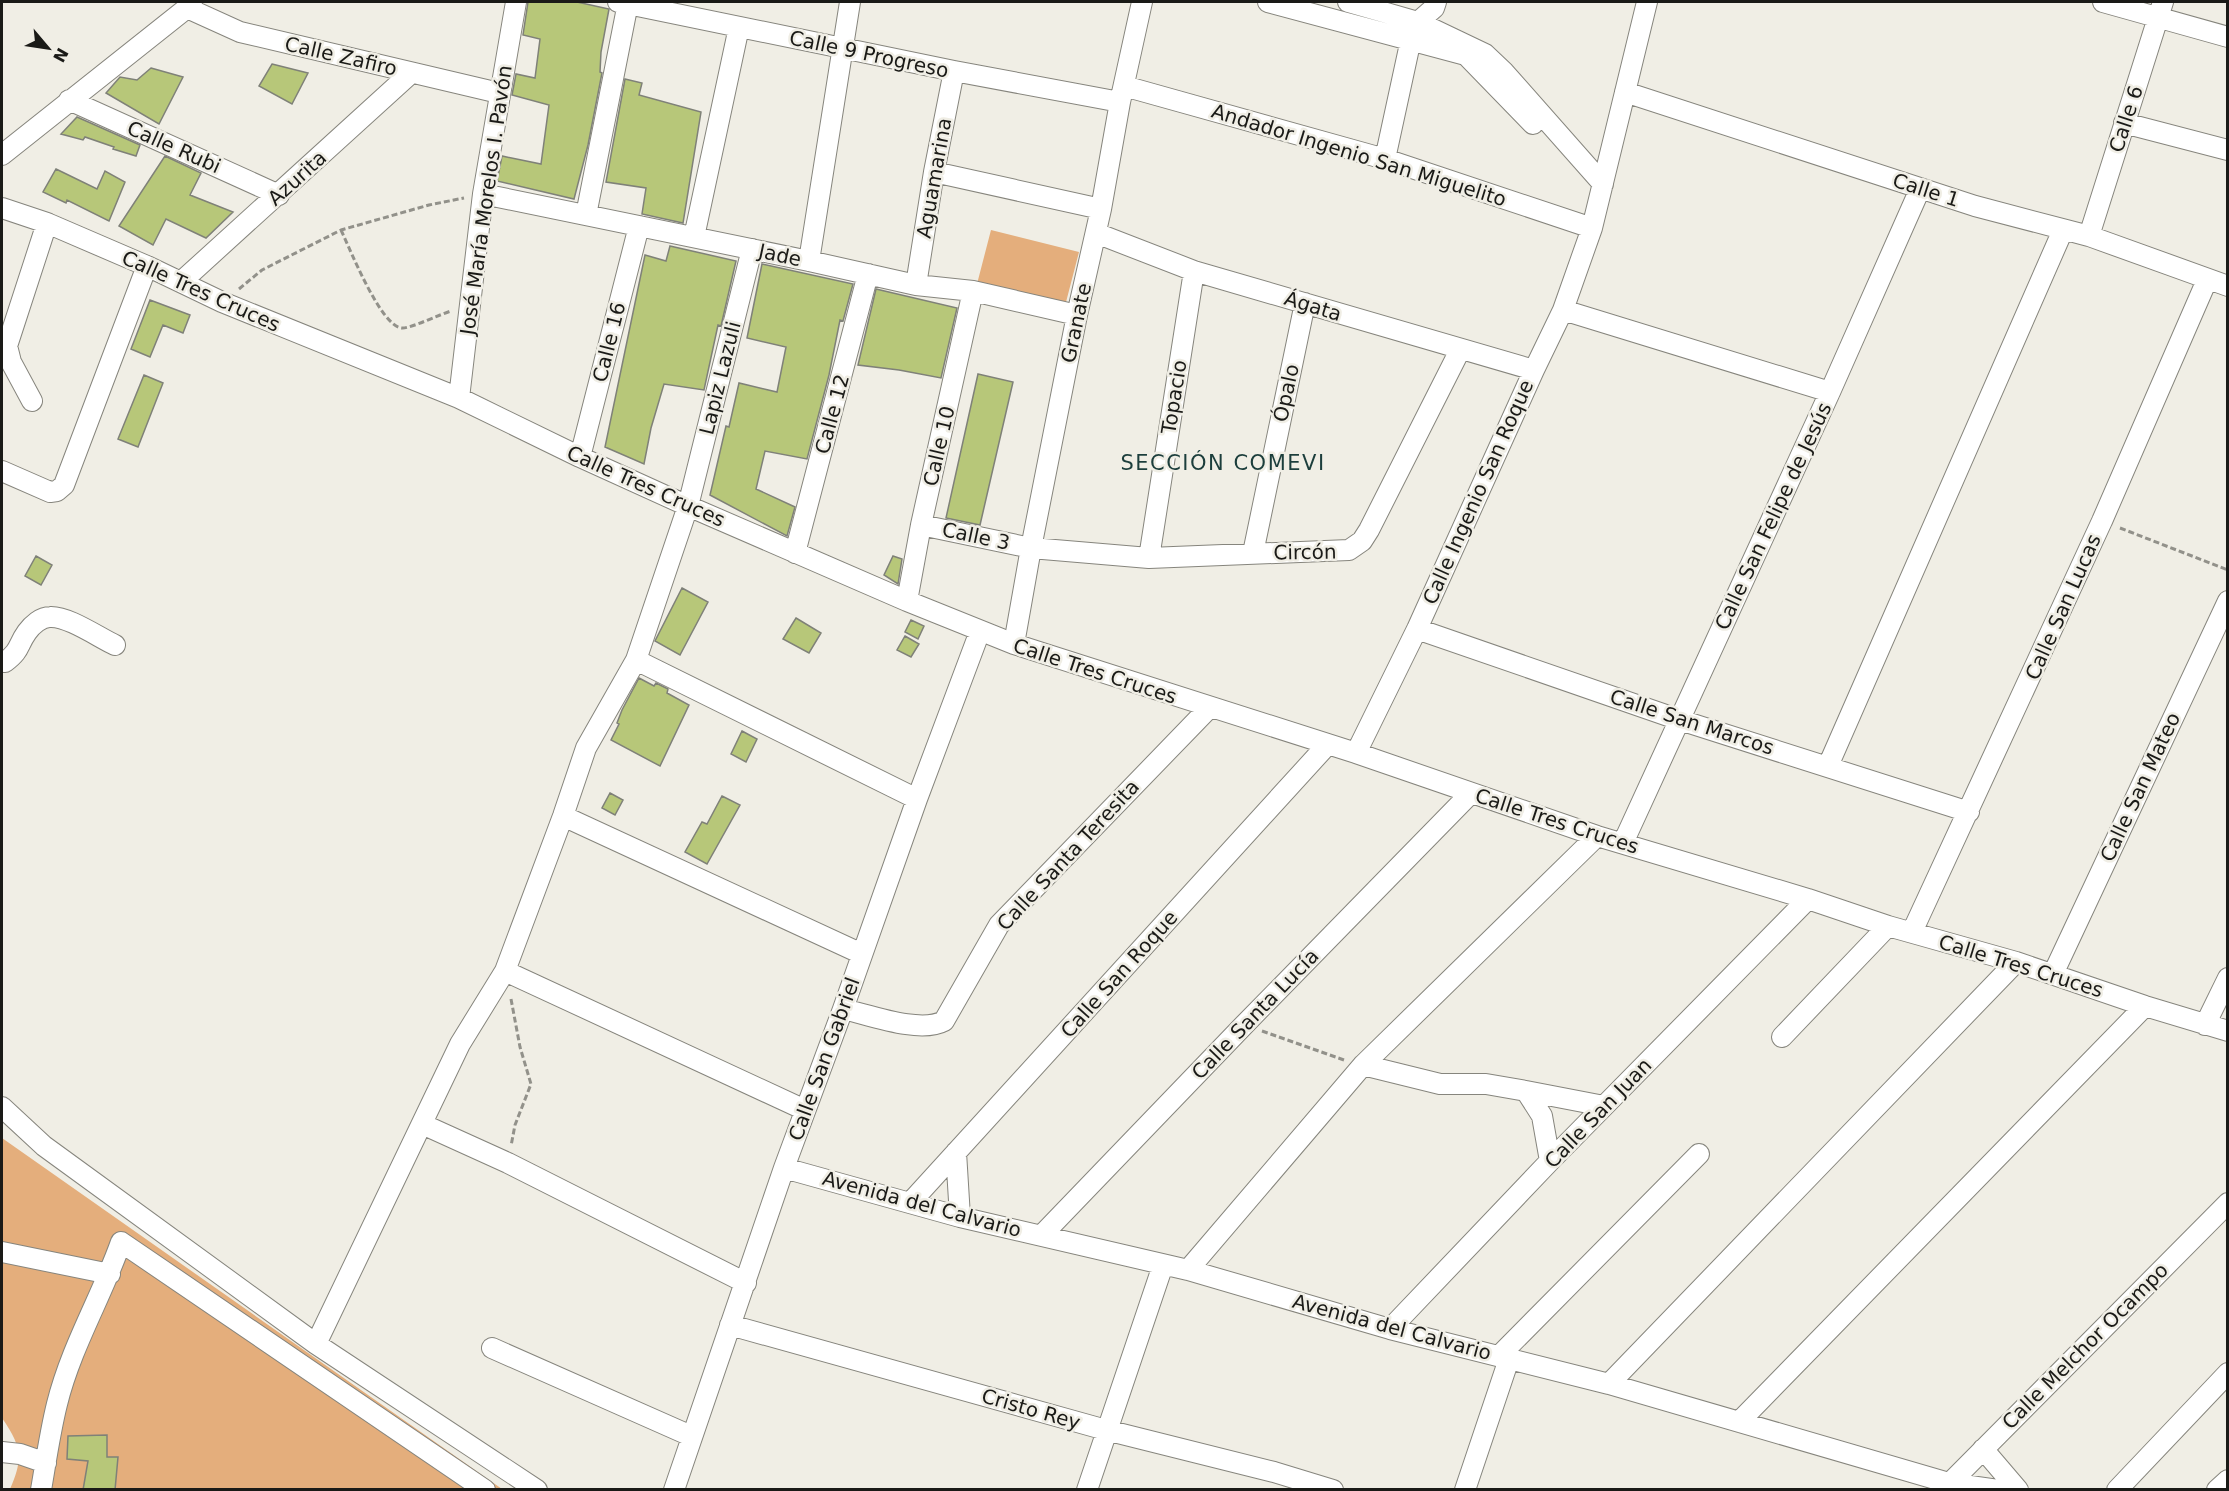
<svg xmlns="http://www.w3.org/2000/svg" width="2229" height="1491" font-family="'DejaVu Sans',sans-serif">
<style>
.green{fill:#e4ae7c}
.building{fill:#b7c779;stroke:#7f8178;stroke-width:1.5}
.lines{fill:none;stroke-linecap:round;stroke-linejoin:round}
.minor-casing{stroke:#86857d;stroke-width:22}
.path{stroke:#92918a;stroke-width:3;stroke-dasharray:6 3;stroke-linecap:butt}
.minor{stroke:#fff;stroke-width:20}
.labels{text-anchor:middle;stroke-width:5;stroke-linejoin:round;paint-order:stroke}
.street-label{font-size:20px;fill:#1a1a17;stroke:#f0eee5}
.neighbourhood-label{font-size:21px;letter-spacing:1.5px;fill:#1c3e3c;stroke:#f0eee5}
</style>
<rect width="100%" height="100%" fill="#f0eee5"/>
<path class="green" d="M991,230l88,22 -14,54 -88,-22z
M2,1138l500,351h-492c14,-32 11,-43 -8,-71z"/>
<path class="building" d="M528,2h49l32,7 -8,43 -1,20 2,1 -14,72 -14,54 -77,-18 5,-25 39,8 8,-59 -37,-10 4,-21 19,4 5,-39 -17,-4z
M272,64l36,9 -16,31 -33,-18z
M151,68l32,9 -24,47 -53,-31 14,-16 17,3z
M625,79l17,4 -3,12 62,17 -18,111 -41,-9 4,-26 -40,-6z
M77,117l63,28 -4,11 -23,-7 1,-2 -29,-10 -2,3 -22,-6z
M165,156l36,17 -11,22 43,17 -27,26 -40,-19 -13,26 -34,-19z
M56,169l41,20 8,-18 20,11 -16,39 -42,-21 -1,3 -23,-11z
M670,246l66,15 -15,65 -3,-1 -14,65 -40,-6 -13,44 -7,36 -39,-17 40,-192 21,6z
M762,264l91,20 -10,37 -3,-1 -11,55 -22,84 -42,-8 -9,38 39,18 -8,29 -77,-41 16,-69 3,1 10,-44 38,9 9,-45 -39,-9z
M876,289l81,19 -16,70 -42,-8 -41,-5z
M150,300l40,15 -7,18 -20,-8 -13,32 -19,-8z
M978,374l35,8 -33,143 -34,-7z
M144,375l19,8 -25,64 -20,-8z
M36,556l16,9 -11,20 -16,-9z
M893,556l9,3 -4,25 -14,-9z
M682,588l26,14 -28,53 -25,-14z
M796,618l25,15 -12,20 -26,-14z
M911,620l13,6 -6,13 -13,-7z
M905,636l14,8 -8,13 -14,-7z
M639,678l15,8 2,-3 12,6 -1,4 22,12 -29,61 -49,-26 8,-16 -2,-1 5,-13z
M742,731l15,8 -11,23 -15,-8z
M610,793l13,7 -8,15 -13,-7z
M722,796l18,9 -33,59 -22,-12 17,-30 5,2z
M107,1435v22h11l-3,33h-32l5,-29 -21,-2 1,-23z"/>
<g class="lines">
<g class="minor-casing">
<path id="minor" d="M618,2l336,69 166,31
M1268,2l198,53 67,69
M1348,2l70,20 67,32 19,18 99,112
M2103,2l125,35
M187,8l53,24 259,61
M1418,22l16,-14 2,-6
M1124,86l261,73 207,69
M1625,92l350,114 114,30 139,50
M69,100l210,95
M2124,123l104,27
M2,155l185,-147 5,-6
M1385,159l26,-120
M934,172l167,37
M483,194l326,67 107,24 57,6 104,24
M2,208l45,15 100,43 75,36 237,96 121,59 108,49 219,95 107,43 342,109 241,83 211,63 80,27 128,36 129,44 83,25
M586,215l42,-212
M1096,233l98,38 340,99
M2089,236l74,-234
M694,237l45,-210
M809,261l41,-259
M181,282l230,-209
M916,285l18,-113 20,-101
M1563,310l267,82
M459,398l24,-204 33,-192
M32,401l-21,-39 -4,-16 40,-123
M580,457l59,-231
M2,471l48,21 7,-1 7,-6 83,-219
M921,525l110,23 118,10 200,-8 13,-9 7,-11 91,-180
M795,553l73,-279
M1253,553l52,-250
M1149,558l45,-287
M907,601l14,-76 52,-234
M1417,629l263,91 289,92
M1014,644l17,-96 46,-233 24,-106 19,-107 22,-100
M636,660l281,139
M2,661l3,1c16,-12 12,-16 22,-30 5,-7 14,-15 23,-15 18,-1 48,20 65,28
M1356,753l61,-124 117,-259 29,-60 29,-82 55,-226
M1828,766l235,-536
M563,816l299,138
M1623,843l207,-451 90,-203
M1912,932l190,-411 105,-241
M505,971l300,139
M2053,974l175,-373
M843,1009c27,6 77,25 101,12l55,-96 210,-217
M2205,1025l23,-47
M1782,1037l106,-111
M1363,1065l77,19h46l40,7 16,25 8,45
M1526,1091l78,15
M2,1107l42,39 272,198 221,146
M422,1124l86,39 238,120
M956,1152l4,65
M784,1168l176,49 228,53 202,59 219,55 340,99 49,7
M910,1203l418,-459
M1042,1235l202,-210 226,-231
M2,1252l108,22
M1188,1270l175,-205 234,-229
M730,1325l376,105 168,42 59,18
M1390,1329l160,-168 258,-262
M316,1344l144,-300 45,-73 58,-155 23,-68 50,-88 52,-154 64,-257
M492,1348l199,88
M1499,1356l200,-202
M1609,1384l407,-422
M1739,1422l406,-416
M1983,1449l35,41
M2,1452l18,2 26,9
M41,1490c5,-29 9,-58 16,-86 14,-57 45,-108 64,-162l364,248
M674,1490l110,-322 59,-159 74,-210 63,-168
M1087,1490l76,-225
M1465,1490l44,-131
M1943,1490l285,-287
M2117,1490l111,-117
M2217,1490l11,-10"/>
</g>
<path class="path" d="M341,230c9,19 40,97 61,98 7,1 39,-14 49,-17
M239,289l23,-19 79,-40 88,-25 35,-7
M2120,528l108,42
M511,999l9,48 11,37 -16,41 -4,21
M1262,1031l82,29"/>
<use href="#minor" class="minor"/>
</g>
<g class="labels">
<g class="street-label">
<text transform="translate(869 54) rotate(12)" y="7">Calle 9 Progreso</text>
<text transform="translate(341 56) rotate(13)" y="7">Calle Zafiro</text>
<text transform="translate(2126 119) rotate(-72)" y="7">Calle 6</text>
<text transform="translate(174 147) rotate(24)" y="7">Calle Rubi</text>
<text transform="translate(1359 155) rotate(17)" y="7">Andador Ingenio San Miguelito</text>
<text transform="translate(297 178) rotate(-42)" y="7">Azurita</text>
<text transform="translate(934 178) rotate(-80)" y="7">Aguamarina</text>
<text transform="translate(1926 190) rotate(18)" y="7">Calle 1</text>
<text transform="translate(486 200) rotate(-82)" y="7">José María Morelos I. Pavón</text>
<text transform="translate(780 255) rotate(12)" y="7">Jade</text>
<text transform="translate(201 291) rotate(24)" y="7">Calle Tres Cruces</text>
<text transform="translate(1313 306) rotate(17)" y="7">Ágata</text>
<text transform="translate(1076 323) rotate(-78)" y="7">Granate</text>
<text transform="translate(609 342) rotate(-76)" y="7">Calle 16</text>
<text transform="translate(720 378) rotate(-76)" y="7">Lapiz Lazuli</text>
<text transform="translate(1286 393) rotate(-78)" y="7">Ópalo</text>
<text transform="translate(1174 397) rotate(-81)" y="7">Topacio</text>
<text transform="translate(832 414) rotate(-75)" y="7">Calle 12</text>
<text transform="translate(939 446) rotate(-77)" y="7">Calle 10</text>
<text transform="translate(646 486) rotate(24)" y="7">Calle Tres Cruces</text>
<text transform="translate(1478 492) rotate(-66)" y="7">Calle Ingenio San Roque</text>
<text transform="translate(1773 516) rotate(-65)" y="7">Calle San Felipe de Jesús</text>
<text transform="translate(976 536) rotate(12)" y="7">Calle 3</text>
<text transform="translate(1305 552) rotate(-1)" y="7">Circón</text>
<text transform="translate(2063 607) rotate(-66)" y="7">Calle San Lucas</text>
<text transform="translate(1095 671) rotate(18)" y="7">Calle Tres Cruces</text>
<text transform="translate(1692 722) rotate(18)" y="7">Calle San Marcos</text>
<text transform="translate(2140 787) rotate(-65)" y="7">Calle San Mateo</text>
<text transform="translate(1557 821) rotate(18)" y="7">Calle Tres Cruces</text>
<text transform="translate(1068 855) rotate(-47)" y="7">Calle Santa Teresita</text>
<text transform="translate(2021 966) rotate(17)" y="7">Calle Tres Cruces</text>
<text transform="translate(1119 974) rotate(-48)" y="7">Calle San Roque</text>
<text transform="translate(1255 1014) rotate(-46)" y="7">Calle Santa Lucía</text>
<text transform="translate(824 1059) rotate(-70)" y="7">Calle San Gabriel</text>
<text transform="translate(1598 1113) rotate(-46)" y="7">Calle San Juan</text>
<text transform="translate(922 1204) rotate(15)" y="7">Avenida del Calvario</text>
<text transform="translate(1392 1327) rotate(15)" y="7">Avenida del Calvario</text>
<text transform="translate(2085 1346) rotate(-45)" y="7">Calle Melchor Ocampo</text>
<text transform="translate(1031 1409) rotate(16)" y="7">Cristo Rey</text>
</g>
<g class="neighbourhood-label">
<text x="1223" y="470">SECCIÓN COMEVI</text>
</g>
</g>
<rect width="2229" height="1491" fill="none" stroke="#1a1a17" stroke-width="6"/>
<g transform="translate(48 48) rotate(119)" stroke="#f0eee5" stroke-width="4.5" paint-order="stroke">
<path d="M0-4.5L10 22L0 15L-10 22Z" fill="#1a1a17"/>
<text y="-9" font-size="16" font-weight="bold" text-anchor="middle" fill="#1a1a17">N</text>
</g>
</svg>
